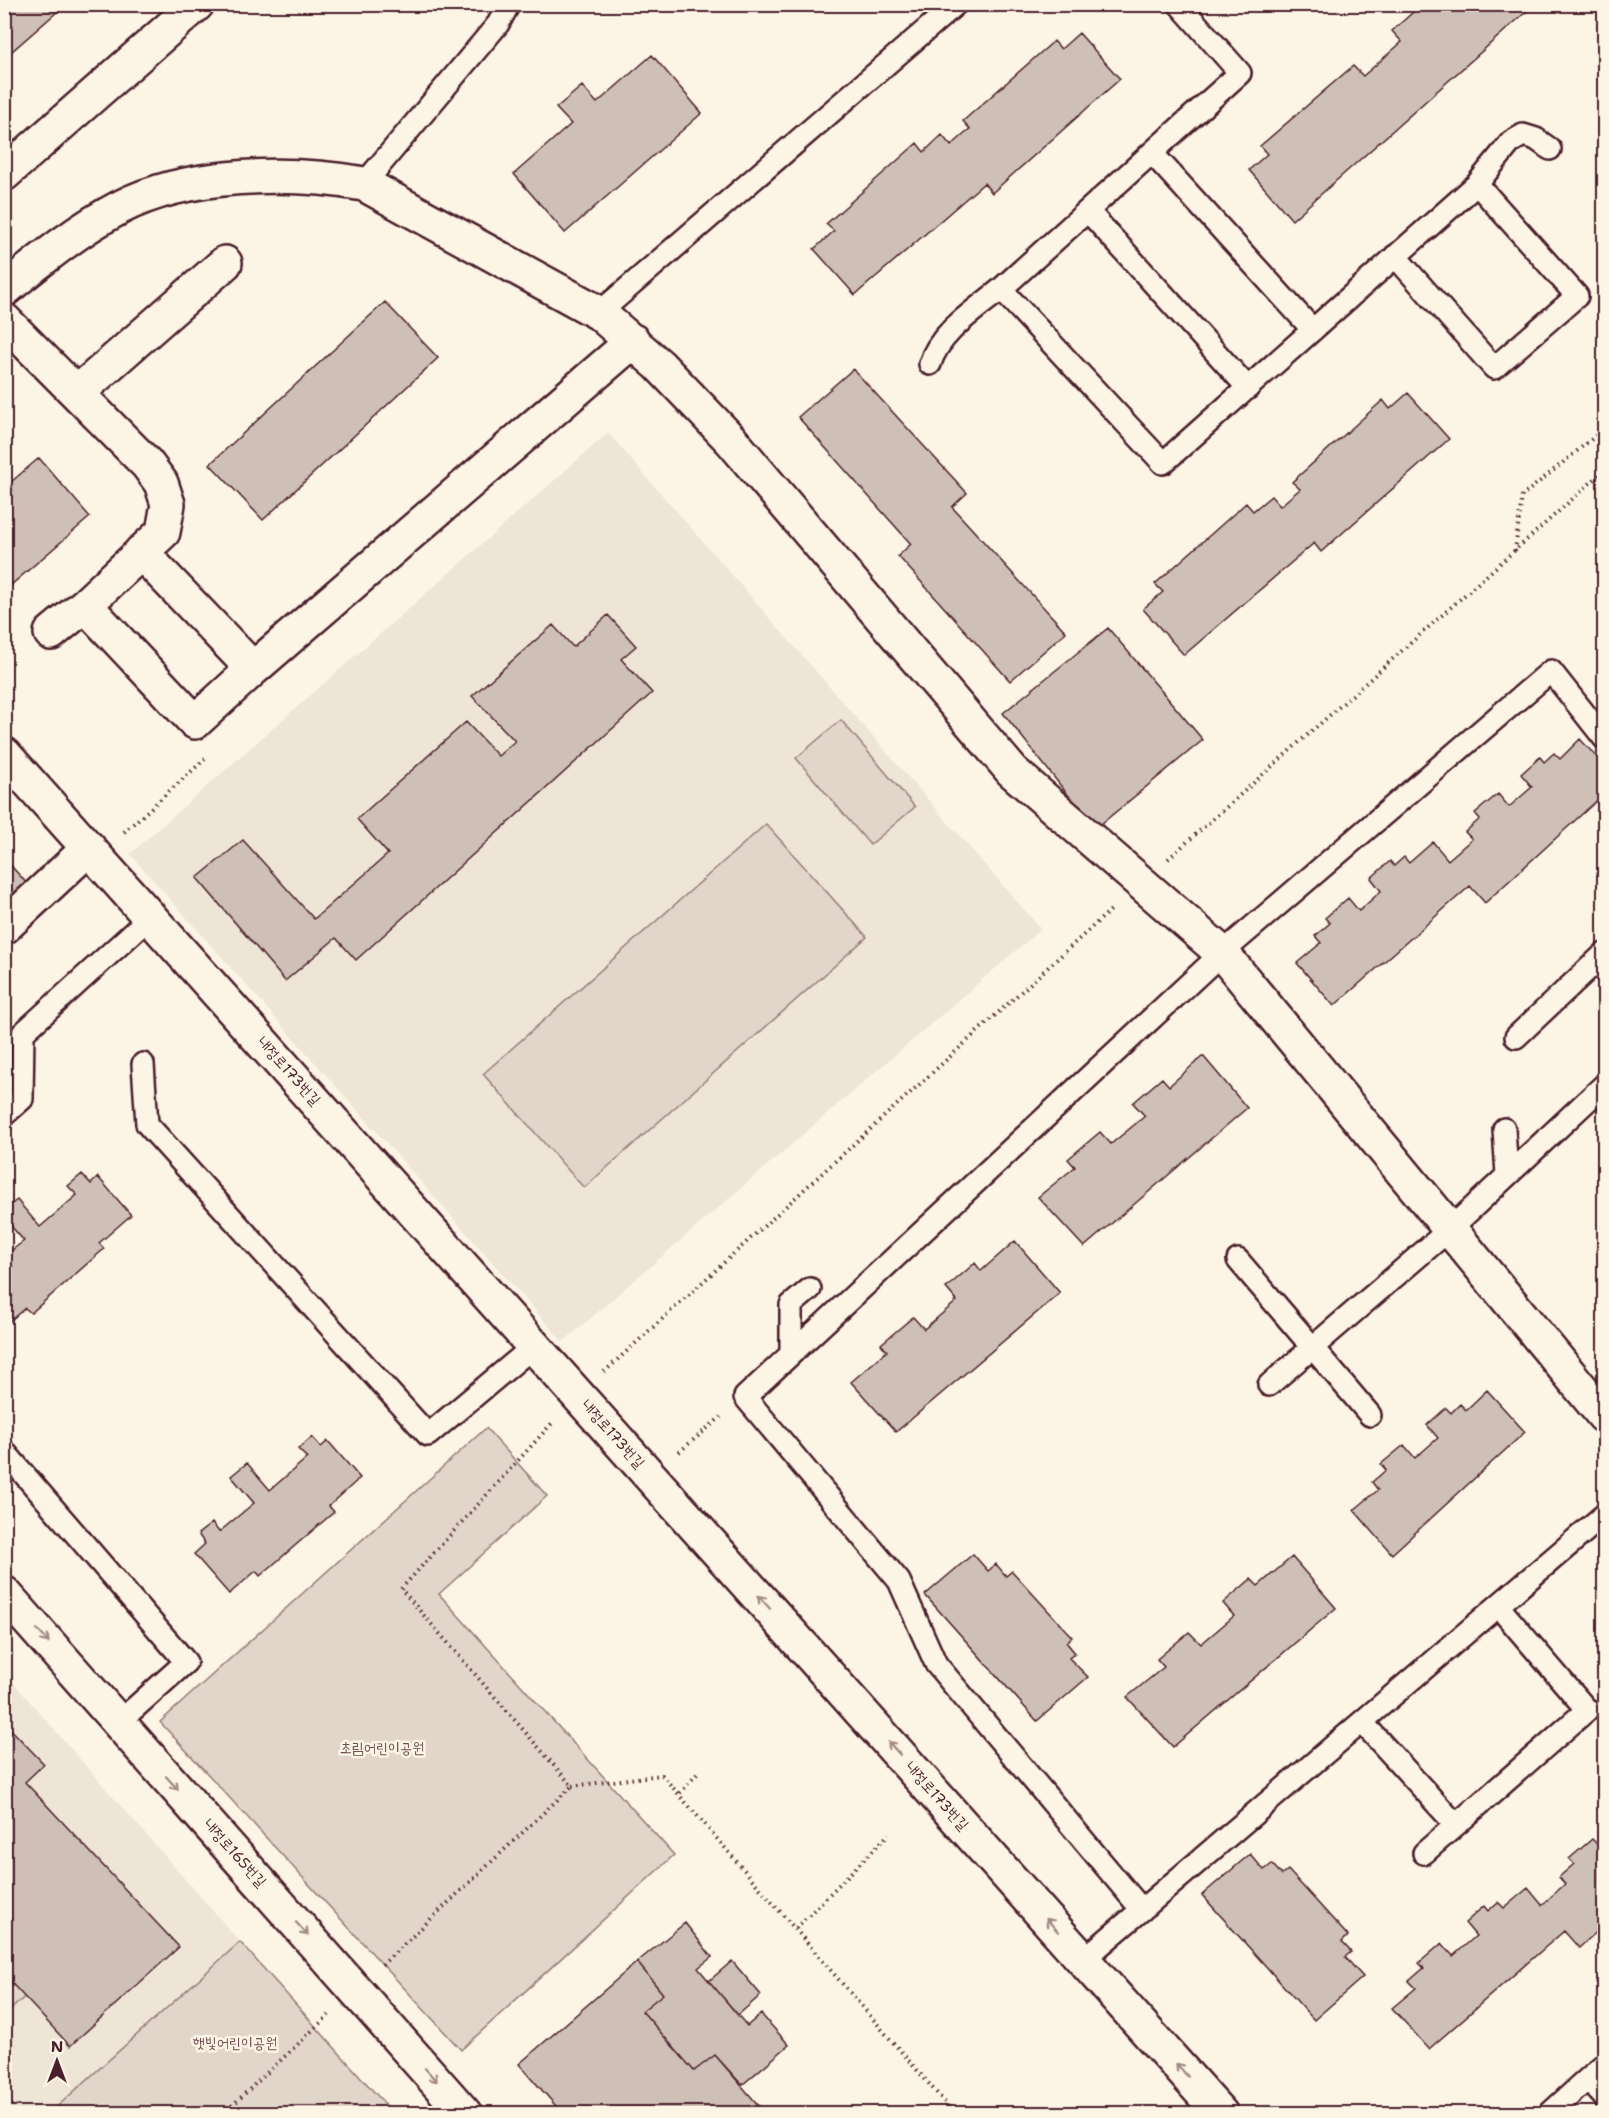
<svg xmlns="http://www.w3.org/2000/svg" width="1609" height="2118" font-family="'Shantell Sans','Poor Story',sans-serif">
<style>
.built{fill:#eee5d7}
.green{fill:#e2d5ca;stroke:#967a7a;stroke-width:1.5}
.building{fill:#cfc0b7;stroke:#4a1f2b;stroke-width:1.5}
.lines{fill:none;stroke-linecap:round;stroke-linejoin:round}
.service-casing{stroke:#4a1f2b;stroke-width:26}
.minor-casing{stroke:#4a1f2b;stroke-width:38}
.path{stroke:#4a1f2b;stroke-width:4;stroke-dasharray:1.5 4.5;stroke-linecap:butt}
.service{stroke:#fcf5e5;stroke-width:21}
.minor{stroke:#fcf5e5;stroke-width:33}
.oneway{stroke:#a38a88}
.labels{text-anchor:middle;stroke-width:5;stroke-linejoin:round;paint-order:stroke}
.street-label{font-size:15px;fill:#4a1f2b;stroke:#fcf5e5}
.park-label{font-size:15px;fill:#704c53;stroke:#fcf5e5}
</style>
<rect width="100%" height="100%" fill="#fcf5e5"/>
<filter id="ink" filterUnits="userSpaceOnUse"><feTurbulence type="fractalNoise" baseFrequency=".0167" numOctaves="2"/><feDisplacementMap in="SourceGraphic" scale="12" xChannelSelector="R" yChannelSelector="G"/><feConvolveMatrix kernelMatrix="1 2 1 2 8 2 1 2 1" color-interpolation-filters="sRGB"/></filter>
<g filter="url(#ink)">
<path class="built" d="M608,433l433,496 -478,413 -433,-488z
M4,1672l236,270 -190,171h-45z"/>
<path class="green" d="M841,720l74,87 -45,38 -74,-87z
M766,824l101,113 -283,251 -101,-114z
M486,1428l61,68 -108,98 235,261 -213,195 -301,-328z
M4,1927l44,48 -43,40h-1z
M240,1942l153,171h-343z"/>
<path class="building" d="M4,4h62l-62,54z
M1422,4h113l-243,216 -43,-50 18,-16 -7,-8 93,-80 10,10 39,-34 -10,-11z
M1079,33l41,46 -128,114 -8,-10 -129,112 -41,-46 20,-18 -8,-7 91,-81 7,9 18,-17 9,11 19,-17 -7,-8 91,-80 7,8z
M652,55l50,58 -137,120 -51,-59 57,-50 -15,-16 26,-22 15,17z
M385,302l53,56 -175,162 -53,-56z
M853,369l114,124 -15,14 114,125 -56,49 -112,-125 13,-12 -113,-127z
M1408,393l41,46 -128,113 -7,-9 -130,112 -41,-46 20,-17 -8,-8 91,-81 7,8 18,-15 9,10 20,-17 -8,-7 91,-82 7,9z
M39,458l51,59 -86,74v-103z
M608,615l28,31 -15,13 31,34 -296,267 -20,-22 -51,43 -88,-103 46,-38 71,79 74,-65 -31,-35 109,-97 32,34 17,-15 -43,-45 81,-71 20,22z
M1108,628l95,112 -108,89 -92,-116z
M1580,739l24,26v29l-119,109 -15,-17 -136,120 -37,-43 24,-20 -6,-7 15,-13 -5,-5 23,-20 11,13 22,-20 -10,-13 19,-17 4,5 10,-9 5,6 24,-21 15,18 24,-21 -7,-7 15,-13 -5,-6 23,-19 11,13 23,-20 -11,-13 19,-17 4,5 10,-9 6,6z
M4,858l25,28 -25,22z
M1203,1056l44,52 -163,139 -46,-50 37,-30 -7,-8 32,-27 11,12 34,-28 -12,-13 29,-25 7,8z
M82,1174l9,10 7,-7 33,38 -32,28 5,6 -73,64 -6,-5 -21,18v-70l20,-15 -20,-23v-8l13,-10 23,27 37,-32 -9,-9z
M1015,1241l45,52 -164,139 -45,-50 36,-31 -6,-7 32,-27 11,12 33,-28 -11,-13 29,-25 6,8z
M1487,1390l38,42 -133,122 -38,-44 24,-20 -6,-8 14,-12 -5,-6 23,-19 11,13 23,-20 -11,-13 19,-17 5,5 9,-9 6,6z
M312,1437l9,10 7,-6 32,37 -31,28 5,6 -74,64 -4,-5 -27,23 -35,-40 11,-10 -7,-10 14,-11 7,9 35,-29 -23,-27 16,-13 23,27 37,-32 -9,-9z
M973,1554l15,17 8,-7 10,12 6,-5 60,66 -6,5 9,11 -6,5 19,19 -51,44 -112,-126z
M1292,1557l44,51 -163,139 -46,-50 37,-30 -7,-8 32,-27 12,12 33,-28 -11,-13 28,-24 7,7z
M4,1722l40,42 -19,18 154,165 -109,99 -66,-71z
M1592,1839l12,12v74l-25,23 -15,-17 -135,118 -37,-41 24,-20 -7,-7 15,-13 -5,-5 23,-20 11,13 23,-20 -11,-13 19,-17 4,5 10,-9 6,6 24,-20 14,17 23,-21 -6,-7 15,-13 -5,-5z
M1250,1854l14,16 8,-6 10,11 6,-5 60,66 -6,6 9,10 -6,5 18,20 -49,43 -112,-125z
M685,1923l27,34 -14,11 11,13 38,45 14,-12 28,31 -47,40 -27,-30 -21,16 -52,-60 21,-17 -26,-32z
M732,1961l29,34 -23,20 -29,-34z
M637,1962l26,32 -21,17 52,60 21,-16 51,59h-203l-44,-50z"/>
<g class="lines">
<g class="service-casing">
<path id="service" d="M1179,4l61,69 -239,216 162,174c105,-93 209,-186 314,-279l100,112 -83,72 -99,-112
M1152,153l161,177
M364,184l134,-160 11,-20
M1477,184l34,-42 12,-7 13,4 14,10
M1088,211l160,177
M599,313l357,-309
M930,364c9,-32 46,-54 71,-75
M1516,1037l88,-83
M143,1064l4,60 281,311 106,-89
M4,1115l18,-16 1,-66 127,-116
M1504,1129l3,46
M1238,1260l132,155
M791,1353v-48l19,-16
M1269,1385l181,-156 154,-144
M4,1451l182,211 -67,60
M1362,1722l94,103
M1424,1853l163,-143 -89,-104
M1142,1910l-206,-246 -37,-83 -154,-184 477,-444 329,-282 53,67
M1083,1960l521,-445
M1588,2079l16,18
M1549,2114l55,-50"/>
</g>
<g class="minor-casing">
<path id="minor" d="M4,174l193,-170
M4,290c37,-30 73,-60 115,-82 68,-36 171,-37 245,-24l235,129 60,52 72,75 281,331 210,182 382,463
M4,320l143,144 14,19 7,21 -5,28 -78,73 110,117 58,-53 380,-328
M77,393l148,-130
M141,552l112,117
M51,633l34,-28
M4,754l1217,1360
M4,927l85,-79
M4,1593l461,521"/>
</g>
<path class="path" d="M1515,551l7,-55 82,-67
M124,832l81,-73
M1168,859l436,-388
M604,1372l509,-464
M679,1452l42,-35
M572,1786l90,-11 293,339
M680,1793l18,-20
M796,1928l93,-94
M382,1965l190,-179 -171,-197 153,-168
M223,2114l106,-99"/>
<use href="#service" class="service"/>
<use href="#minor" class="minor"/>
</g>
<defs><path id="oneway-shaft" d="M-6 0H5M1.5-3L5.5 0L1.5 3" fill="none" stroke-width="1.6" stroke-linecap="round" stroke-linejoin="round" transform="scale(1.5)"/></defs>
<g class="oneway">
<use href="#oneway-shaft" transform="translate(764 1602) rotate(-132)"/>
<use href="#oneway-shaft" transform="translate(43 1636) rotate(49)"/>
<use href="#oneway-shaft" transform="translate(894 1748) rotate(-132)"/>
<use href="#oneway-shaft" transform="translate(172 1783) rotate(48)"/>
<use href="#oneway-shaft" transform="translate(1052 1925) rotate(-132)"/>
<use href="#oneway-shaft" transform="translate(302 1929) rotate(48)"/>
<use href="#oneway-shaft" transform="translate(1182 2070) rotate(-132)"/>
<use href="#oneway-shaft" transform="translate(431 2075) rotate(48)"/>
</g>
</g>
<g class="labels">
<g class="street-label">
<text transform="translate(289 1071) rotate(48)" y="5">내정로173번길</text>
<text transform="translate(613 1434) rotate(48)" y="5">내정로173번길</text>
<text transform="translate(937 1796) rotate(48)" y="5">내정로173번길</text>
<text transform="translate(235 1853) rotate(48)" y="5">내정로165번길</text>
</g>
<g class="park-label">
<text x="382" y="1753">초림어린이공원</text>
<text x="235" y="2048">햇빛어린이공원</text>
</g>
</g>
<rect width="1609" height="2118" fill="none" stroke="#fcf5e5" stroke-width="24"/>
<rect x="12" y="12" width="1585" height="2094" fill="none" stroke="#4a1f2b" stroke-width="2" filter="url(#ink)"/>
<g transform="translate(57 2061)" stroke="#fcf5e5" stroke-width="4.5" paint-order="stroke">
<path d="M0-4.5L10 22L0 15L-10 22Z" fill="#4a1f2b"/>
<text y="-9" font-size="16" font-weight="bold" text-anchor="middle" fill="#4a1f2b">N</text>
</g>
</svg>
